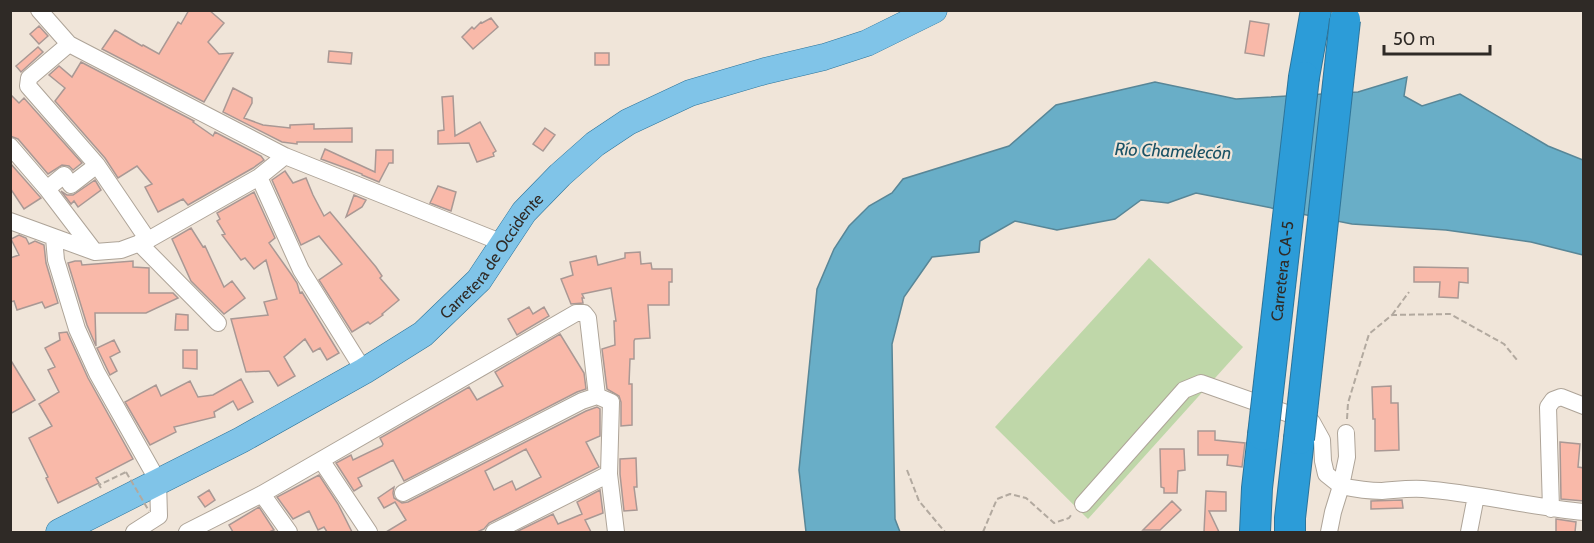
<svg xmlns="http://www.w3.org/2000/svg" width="1594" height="543" font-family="Cabin,sans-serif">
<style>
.green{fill:#bfd7a9}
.water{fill:#69aec7;stroke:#588697;stroke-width:1.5}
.building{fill:#f9b9a9;stroke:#a99894;stroke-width:1.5;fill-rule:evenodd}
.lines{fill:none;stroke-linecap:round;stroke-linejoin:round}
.street-casing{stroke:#aea498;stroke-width:18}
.primary-casing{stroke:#2d749a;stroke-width:27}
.highway-casing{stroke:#2d749a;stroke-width:32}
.path{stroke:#b2a99f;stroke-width:2;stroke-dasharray:6 3;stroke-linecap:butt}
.street{stroke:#fff;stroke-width:16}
.primary{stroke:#80c4e8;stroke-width:26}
.highway{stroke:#2c9cd8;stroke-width:30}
.highway-bridge-casing{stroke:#2d749a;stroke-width:32;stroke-linecap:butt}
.path-bridge{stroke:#b2a99f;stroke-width:2;stroke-dasharray:6 3;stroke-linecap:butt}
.highway-bridge{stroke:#2c9cd8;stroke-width:30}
.labels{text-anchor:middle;stroke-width:4.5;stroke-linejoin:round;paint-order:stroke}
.street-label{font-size:16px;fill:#2f2a26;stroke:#f0e5d9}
.water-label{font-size:18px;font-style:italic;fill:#1a5265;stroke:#f0e5d9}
</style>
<rect width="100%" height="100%" fill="#f0e5d9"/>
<path class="green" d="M1149,258l94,89 -155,172 -93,-92z"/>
<path class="water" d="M1407,77l-3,19 18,10 38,-12 88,52 35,14v95l-52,-13 -85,-12 -94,-6 -156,-31 -28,10 -27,-3 -26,19 -58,11 -42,-9 -35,20 -1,11 -47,5 -28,40 -12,47 3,175 5,13h-94l-7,-62 18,-181 17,-40 15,-23 20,-20 23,-13 11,-14 106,-33 47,-41 99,-23 81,17 122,-7z"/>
<path class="building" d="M189,10h20l15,13 -16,19 11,12 14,-1 -29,49 -102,-53 13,-19 27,16 1,-1 16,9 19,-32 3,2z
M491,18l7,9 -25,22 -11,-12 10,-10 2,2 7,-7 1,1z
M1250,21l19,3 -5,32 -19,-3z
M39,26l9,10 -9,8 -9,-10z
M38,47l5,5 -22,20 -5,-6z
M329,51l23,2 -1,11 -23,-2z
M595,53h14v12h-14z
M81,62l113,59 -1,1 20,14 2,-4 46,24 3,4 -11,8 -65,37 -5,-6 -25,13 -13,-25 7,-3 -15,-18 -19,12 -13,-20 -50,-57 10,-13 -16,-13 10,-9 13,11z
M233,88l19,10v5l-8,15 19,7 27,3v-3l24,-1v5l38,-1v14h-55v2l-15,-2 -59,-30z
M10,94l9,9 5,-5 58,65 -9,7 -4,-4 -7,-1 -14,9 -30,-35 -8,-3z
M453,96l2,40 25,-14 16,29 -3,2 1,3 -17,6 -8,-19 -31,1v-13l6,-1 -2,-33z
M545,128l10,7 -12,16 -10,-7z
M325,149l50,23 1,-22h17v13h-4l-10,19 -17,-7v-1l-41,-15z
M10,163l31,35 -17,11 -14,-21z
M285,171l8,12 13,-5 7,17 11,21 6,-4 46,55 6,9 -2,2 19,22 -17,14 1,1 -13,9 -2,-2 -16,10 -33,-52 23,-16 -23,-28 -18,9 -29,-65z
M95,180l6,10 -23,17 -4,-6 -3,3 -10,-13 6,4h6z
M438,186l18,6 -5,19 -21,-8z
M254,192l21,46 -6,5 22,31 6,9 3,10 2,-1 37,61 -12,7 -7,-12 -7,4 -8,-13 -21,18 11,19 -17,10 -9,-15 -23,1 -15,-53 37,-4 -4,-13 13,-3 -11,-39 -12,9 -9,-11 -4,2 -19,-25 3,-1 -8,-13 3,-2 -3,-6z
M354,195l12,5 -4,7 -16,10z
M191,228l12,19 2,-1 19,41 8,-6 13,17 -21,16 -33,-33 -19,-42z
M19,235l7,3 3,6 6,-3 9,4 2,18 12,40 -13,5 -3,-6 -25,8 -3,-9 -4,1v-44l9,-3 -8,-16z
M640,252l1,12 10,-1 1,6h20v13h-3v23h-21l2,33 -15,1 -1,2v18h-4l-1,25h3v41l-11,1v-24l-2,-6 -12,-7 -5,-40 13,-4 -1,-24h2l-5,-33 -29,6 2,4h-2l1,5 -12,1 -10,-25 12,-4 -3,-13 26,-6 2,9 27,-7v-5z
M75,261h6l1,4 51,-4v6l16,1v25h24l5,5 -32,15h-51l1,33 -9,-21 -19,-62z
M1414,267l54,1v15l-9,-1 -1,16 -19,-1 1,-15h-26z
M529,307l4,7 11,-7 5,9 -32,19 -9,-16z
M176,314l12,1v15h-13z
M67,332l21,46 45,81 -37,19 3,5 -41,20 -12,-25 2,-1 -19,-39 23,-12 -13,-22 20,-12 -11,-22 7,-3 -10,-19 15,-8 -1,-7z
M560,334l24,39 2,16 -9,3 -173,89 -11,-21 -35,18 4,8 -8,5 -18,-28 15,-8 2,5 29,-14 1,-2 -3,-6 89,-51 8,13 26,-14 -8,-14z
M114,340l6,12 -10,5 7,14 -7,4 -13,-27z
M183,350h14v19l-14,-1z
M10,359l25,41 -25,14z
M241,379l12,23 -15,8 -5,-9 -19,11 1,5 -41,10 2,5 -26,13 -25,-43 31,-17 5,11 29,-15 8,16 15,-2z
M1391,386v17h7l1,47 -24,1v-32h-2l-1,-32z
M597,407l3,2v27l-14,6 13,25 -110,56 -5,6 -7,3h-91l20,-12 -11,-18 -11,6 -6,-10 16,-11 -1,6 1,5 8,5 6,-1 178,-91zM526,449l15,28 -25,13 -4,-9 -18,9 -9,-19z
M1198,431h17v9l30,3 -3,24 -15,-2 1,-10h-30z
M1560,442l20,2 -2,23 6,1v33l-23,-2z
M1160,449h24l1,21 -7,1 -1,22h-13v-5l-3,-1z
M636,458l1,29h-3l3,23 -13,1 -4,-37v-15z
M319,475l19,29 14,28h-25l-3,-5 -6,3 -9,-19 -16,8 -16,-22z
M209,490l6,10 -10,7 -7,-10z
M600,490l3,23 -18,7 6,12h-75l37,-18 5,10 24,-10 -5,-12z
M1206,491l20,1v19h-17l10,21h-15z
M1402,500l1,8 -32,1v-8z
M1172,501l9,9 -21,20h-17z
M259,507l15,23 -5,2h-36l-4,-7z
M1556,519l20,3 -1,10h-19z"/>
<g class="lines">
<g class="street-casing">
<path id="street" d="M39,10l30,34 216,112 218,87
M69,44l-40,34 -1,8 69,79 51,75
M10,146l37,43 48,63
M259,177l42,93 63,101
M47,189l17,-14 7,10 26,-20
M10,221l85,31 26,-2 27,-10 111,-63 26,-21
M54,238l2,22 21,69 20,44 61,108 1,35 -25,16
M139,243l79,80
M1346,433l1,24 -6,29c14,3 27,5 41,5 14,-1 27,-3 41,-2 54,4 107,18 161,23
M321,460l48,72
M403,493l179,-92 15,-5 14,6 -2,72 7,58
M262,494l27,38
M1083,504l101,-114 17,-7 111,39 10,18 1,21 3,13 15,12 -8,26 -4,20
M1551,509l-3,-102 5,-7 8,-3 23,9
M187,532l75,-38 314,-181h8l4,5 9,78
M494,532l115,-58
M1469,532l7,-36"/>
</g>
<g class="primary-casing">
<g id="primary">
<path id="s1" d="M59,532l182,-92 123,-69 59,-37 56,-54 45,-68 36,-37 35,-31 33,-22 62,-29 75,-22 59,-14 43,-14 67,-33"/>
</g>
</g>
<g class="highway-casing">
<path id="highway" d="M1304,77l12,-67
M1255,532l2,-44 6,-53
M1290,532v-14l9,-79"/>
</g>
<path class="path" d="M1392,315l17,-23
M1347,419l1,-16 21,-69 23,-19 58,-1 54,30 13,16
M907,470l12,31 26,31
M101,488l-2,-3 27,-13
M983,532l14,-33 13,-5 16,4 28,25 15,-5 2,-3"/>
<use href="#street" class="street"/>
<use href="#primary" class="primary"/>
<use href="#highway" class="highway"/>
<g class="highway-bridge-casing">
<g id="highway-bridge">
<path id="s2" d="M1263,435l41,-358"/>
<path d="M1299,439l46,-419"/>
</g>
</g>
<path class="path-bridge" d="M126,472l23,39"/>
<use href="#highway-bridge" class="highway-bridge"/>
</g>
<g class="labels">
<g class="street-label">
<text dy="6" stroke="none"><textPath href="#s1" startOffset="519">Carretera de Occidente</textPath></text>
<text dy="6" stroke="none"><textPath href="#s2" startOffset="165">Carretera CA-5</textPath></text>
</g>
<g class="water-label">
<text transform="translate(1173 151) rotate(2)" y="6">Río Chamelecón</text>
</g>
</g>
<rect width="1594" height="543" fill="none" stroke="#2f2a26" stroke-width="24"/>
<path d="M1384 45v9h106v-9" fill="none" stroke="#2f2a26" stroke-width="3"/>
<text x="1393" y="45" font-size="18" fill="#2f2a26" stroke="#f0e5d9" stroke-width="4.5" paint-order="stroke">50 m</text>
</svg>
